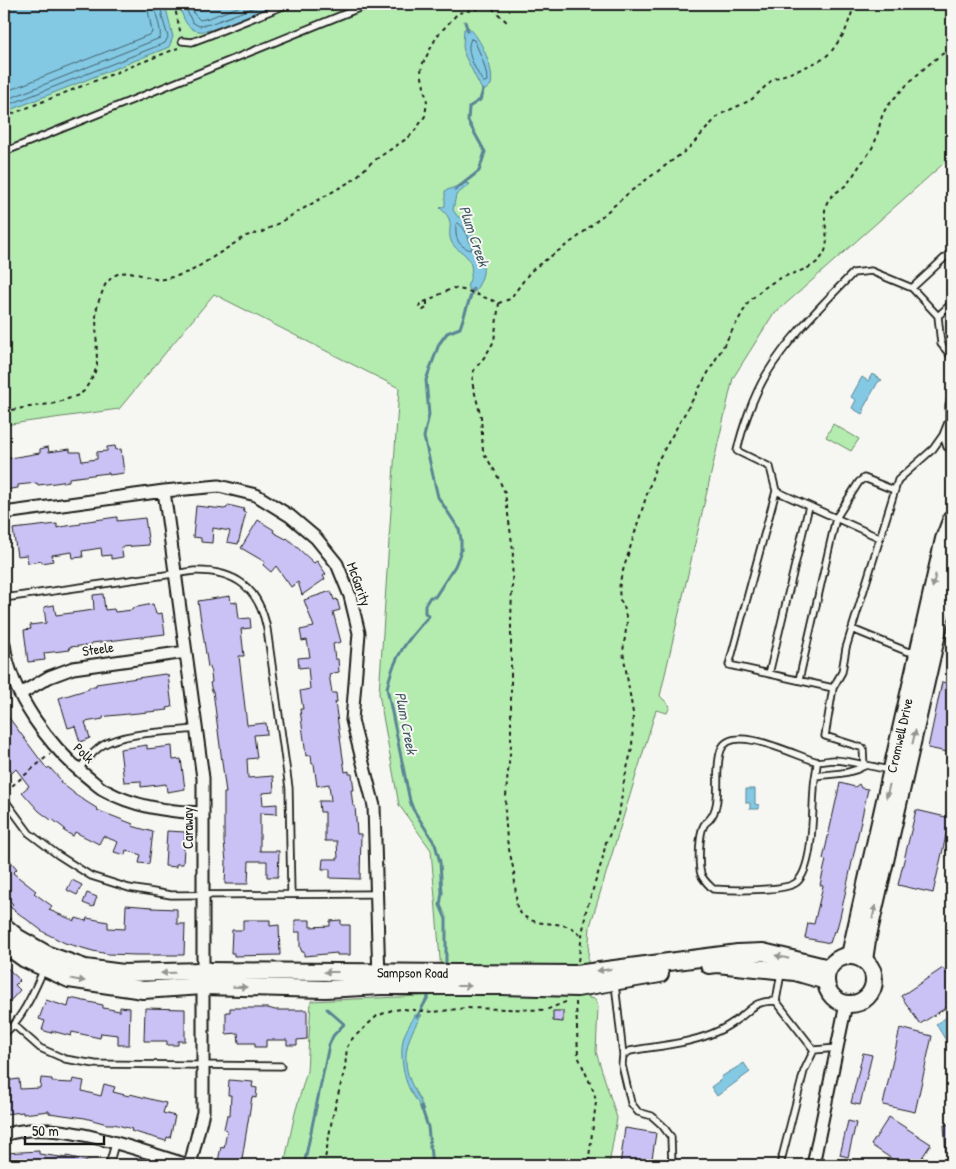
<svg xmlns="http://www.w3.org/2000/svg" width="956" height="1169" font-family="'Patrick Hand',sans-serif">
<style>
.green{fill:#b4ecaf;stroke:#688466}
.water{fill:#83c9e4;stroke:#5a8494}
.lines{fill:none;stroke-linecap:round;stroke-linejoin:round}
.shore{stroke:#45616c;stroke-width:1}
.stream{stroke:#5a8494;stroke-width:3}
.building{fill:#cac2f5;stroke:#1c1c1c}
.lane-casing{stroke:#1c1c1c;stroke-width:9}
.street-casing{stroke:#1c1c1c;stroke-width:15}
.secondary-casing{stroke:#1c1c1c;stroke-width:20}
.path{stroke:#1c1c1c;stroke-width:2;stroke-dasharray:4 4;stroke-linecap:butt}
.lane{stroke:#f6f6f2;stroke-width:5.5}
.street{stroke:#f6f6f2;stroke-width:11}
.secondary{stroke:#f6f6f2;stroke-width:16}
.oneway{fill:#949492}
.labels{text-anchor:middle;stroke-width:4;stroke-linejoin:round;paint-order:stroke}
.street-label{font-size:14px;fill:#1c1c1c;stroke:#f6f6f2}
.water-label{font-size:15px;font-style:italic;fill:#405962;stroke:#f6f6f2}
</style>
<rect width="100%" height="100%" fill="#f6f6f2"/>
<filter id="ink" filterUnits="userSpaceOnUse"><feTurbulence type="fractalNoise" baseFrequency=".02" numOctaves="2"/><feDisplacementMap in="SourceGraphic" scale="10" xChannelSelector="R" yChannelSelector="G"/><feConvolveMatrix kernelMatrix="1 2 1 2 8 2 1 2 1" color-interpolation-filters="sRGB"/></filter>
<g filter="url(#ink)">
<path class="green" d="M4,4h948v152l-180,160 -39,62 -73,318 10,10 -3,7 -11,-3 -66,216 -2,32 1,40 6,1 3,8 -2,45 21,66 -8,47h-325l11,-52 12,-42 4,-70 132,-6 -12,-145 -32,-45 -20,-111 20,-306 -185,-94 -95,115 -115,16z
M833,424l26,15 -8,12 -25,-14z"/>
<path class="water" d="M4,4h161l8,33 -4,10 -156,62 -9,-3z
M179,4h97c-15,6 -64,30 -78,27 -13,-2 -16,-17 -19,-27z
M468,27c12,9 27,43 23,58l-8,7 -18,-36 -2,-10 1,-17z
M465,183l5,1 -14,11 -3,15 5,7h4c10,15 23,37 21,56 -1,7 -5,13 -8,19l-5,-2 -3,-4c6,-11 7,-23 -3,-32 -4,-4 -9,-5 -12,-11 -7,-14 6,-20 -12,-35l5,-2v-15z
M872,374l10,6 -4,2 -15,27 1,2 -2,3 -10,-6 4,-8 -5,-3 11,-20 6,4z
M746,789h9v15l4,1v4h-9v-6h-4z
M952,1014v20l-7,5 -9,-15z
M415,1015h7c-15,22 -22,44 -10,70 4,9 9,15 12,25l-3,1c-2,-9 -7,-13 -11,-21 -7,-13 -10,-36 -7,-50 2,-9 8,-17 12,-25z
M744,1063l6,9 -33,24 -6,-9 11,-8 -1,-2z"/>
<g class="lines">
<path class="shore" d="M184,4l8,18 7,4 11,-2 53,-20
M191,4l3,10 6,6 9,-2 37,-14
M471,39l3,1c5,11 13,28 13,41l-2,1h-2c-7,-12 -19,-31 -12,-43z
M4,88l8,1 139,-55 1,-2 -5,-28
M4,96l9,1 147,-59c2,-9 -5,-23 -6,-34
M4,102l9,1 152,-60 3,-6 -5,-17 -3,-16
M458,223c8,5 11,16 14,25l-1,2c-13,-4 -16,-11 -15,-25z"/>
<path class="stream" d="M465,22l3,9
M455,190l24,-19 6,-19 -17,-31 1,-14 11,-7 3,-10
M446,963v-44l-6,-14 2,-12 -2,-31 -5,-18 -22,-35 -3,-8 -23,-113c7,-32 20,-48 42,-72l-4,-3v-8l5,-8h5l20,-31 6,-15v-12l-2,-10 -21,-32 -14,-60 5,-22 -3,-35 13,-36 8,-11 13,-5 13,-39
M417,1017l12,-22
M421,1106l7,21 4,38
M304,1165l25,-120 4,-9 11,-12 -17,-15"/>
</g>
<path class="building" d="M115,446l1,4 5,-1 3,24 -15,2v-2l-9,1 -31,4v3l-14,2 -17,2 -1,-2 -19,2v3l-14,2v-31l36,-6v-4l8,-2 1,5 21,-3v3h10l2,9 15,-2v-7l10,-1v-4z
M228,505l16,4 -1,3 3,1 -8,31 -11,-2 3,-11 -17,-3 -1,15 -11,-1v-4l-8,-1 3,-31 28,3 3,-1z
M117,517v4l28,-3 4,27 -28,2 2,10 -12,2v-4l-9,1 -1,-8 -19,3 1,6 -10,1 -1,-6 -20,3 1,6 -11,2v-2l-14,2 -1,-8 -10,1 -4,-27 44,-5v4l3,-1 21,-3v-2z
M258,520l16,10 -1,2 13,7 1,-1 27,25 3,-2 9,13 -3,2 2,3 -23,16 -4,-13 -7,5 -15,-21 -5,6 -8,-7 2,-3 -24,-14z
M331,591l3,9 3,-1 3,11 -7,2 8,30 -8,2 2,15h3l1,13 -10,2 3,19h4l1,9h-2l10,70 4,-1v3h3l2,16h-3l2,16h2l2,28h4l-1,45 -30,-1v-9h-8l1,-10h15l-1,-18h-12v-29h-5l-1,-11h12l-2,-17 -12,2 -3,-22h-2l-1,-9 -5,1 -6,-47h3l-3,-18 10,-2 -2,-22 -9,1 -1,-10 12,-1 -3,-17 -5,1 -2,-11 14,-3 -10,-27z
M103,594l2,16 9,-1 1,3 17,-2v-2l21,-4 3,10 6,-1 3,21 -73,9 -1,2 -22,2 1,3 -26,3 1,7 -17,2 -4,-32 7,-1 -1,-4 16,-2 -2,-16 10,-2 2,10 38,-5 -1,-15z
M230,596l1,7 6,-1 2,17 11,-1 1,10 -10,1 3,27h-5l8,69 19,-2 1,11 -13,1 3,23 -10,1 1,19 25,-2 1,16 -12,1 1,12 14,-1v10l-17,-1v38h19l-1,26h-11v-16h-18l-1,23h-23l1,-22 -2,-20v-49h2l-13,-102h-1l-2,-8 2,-1 -2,-16 -2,1 -10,-66z
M165,674l3,1 4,32 -5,1 1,2 -60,6 -5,1v2l-18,3 5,16 -10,4 -5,-16 -7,2 -9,-30 30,-9v-2h7v-3z
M942,682l10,2v69l-24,-5z
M4,711l43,58 2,-2 12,13 -1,2 14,11v1l24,15 -1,1 36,14 -1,2 21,6 -4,32 -10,-1 2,-8 -15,-5 -1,5 -11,-3 4,-10 -15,-6 -4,8 -24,-12 -2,4 -9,-5 1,-2 -13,-10 -1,1 -12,-9 -17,-19 7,-6 -13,-17 -4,4 -6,-9 3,-3 -5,-7z
M147,745v4l25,-3 1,14 8,-1 4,30 -18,3 -1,-8 -25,3v-6l-17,1 -4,-33z
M840,783l15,4 4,-3 2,4 7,1 -28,128 -4,15 -2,-1 -4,12 -25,-5 3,-15 6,1 9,-38 -3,-1 6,-25 -3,-1z
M916,810l34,8 -17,75 -35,-8z
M167,831l18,1 -2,32h-7v3l-11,-1z
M4,853l13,16 -4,4 23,18 -2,2 18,13 -3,4 26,11 1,-3 10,3 1,-3 21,4v6l17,1 1,-24 26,2v1l25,1v15h8l-1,31h-48l-28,-1 -15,-3 -28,-8 -20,-10 -35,-26 3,-3 -9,-8z
M72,880l10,5 -5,10 -10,-5z
M87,893l10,4 -4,10 -10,-4z
M243,920h27v6l9,-1 1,30 -46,1v-3h-3l1,-23h11z
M295,920h15v7l20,-1v-5l11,-1v5h9v30h-13v-2l-33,3v-4h-2l-2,-5v-15h-5z
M4,965l16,15 -5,5 5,5 -16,18z
M943,968l9,14v22l-32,20 -19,-28z
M70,998l33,7v3l17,3v-4l10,1 -1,37h-11v-10l-17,-2 -1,5 -28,-6 -1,4 -19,-5 -1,2 -9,-3 3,-9 -6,-2 7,-19 22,7z
M145,1008l40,1v32h-7v4h-11v-4h-23z
M230,1008h38l7,2h32v29l-10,1v5h-10v-5h-21v7h-11v-4h-16l-1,-10 -12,1v-22h4z
M553,1011h10v11l-10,-1z
M900,1028l32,8 -17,76 -32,-7z
M863,1053l9,2 -12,50 -9,-2z
M41,1078l11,1v3l20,1 1,-4 11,2 -2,10 19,5 3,-12 11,3 -2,5 16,4 1,-2 36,9 -3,10 12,3 -5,22 -3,-1 -1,4 -35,-10 1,-2 -18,-5h-7l-22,-6 -36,-5v-2l-26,3v-2l-19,2v-33l15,-2 1,10 20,-1z
M229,1080l24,2 -1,5 5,1 -1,10 -4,-1 -11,68h-20l1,-4h-4l3,-14 3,1 3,-18 -3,-1 3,-14h3l1,-20h-3z
M889,1117l42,27 -14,21h-16l-30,-20z
M848,1121l8,2 -8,34 -8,-2z
M952,1124v30h-6l-2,-29z
M625,1128l31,5 -5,32h-31z
M39,1151v3l28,4v-2l16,4 8,3v2h-87v-12z"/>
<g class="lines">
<g class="lane-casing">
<path id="lane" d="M182,41l10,1 16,-6 80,-32
M4,152l365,-148
M912,288l26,28
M952,303l-14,13 3,28 11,13
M943,435l4,12 5,3
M776,491l104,47
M4,598l190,-27c42,-1 65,17 73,58l22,159 2,106
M852,629l54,22 10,2
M769,674l40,-168
M799,680l37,-162 23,-36 5,-4 30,12
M833,688l-104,-23 47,-174 -6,-24 -33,-16c5,-23 17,-56 29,-76 23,-38 56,-70 87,-102l18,-2 41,17 40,-37
M817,762c0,9 -3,17 -3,27 -2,22 0,77 -17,93 -11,10 -69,8 -84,7 -5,-5 -10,-9 -12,-15 -3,-9 -2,-41 3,-49 1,-2 4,-4 5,-5 15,-16 4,-48 12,-70 10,-28 75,6 94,11 6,2 13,-1 19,-1 18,1 38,7 56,10
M864,766l-1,-18 -38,-12 8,-48 9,-16 4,-24 52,-168 35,-31 10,-14 6,-15v-15l3,-9
M78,770c8,-9 15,-19 25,-25 22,-13 67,-13 93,-16
M816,776c19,-3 32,-1 48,-10
M4,799l25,34 29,22 33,21 38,12 42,7 206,-1
M781,973l-5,28 38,49
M615,984l8,71
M14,1025l26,23 25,11 30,5 186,2
M4,1034c19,-16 30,-43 40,-65
M814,1050l23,-2
M109,1165l6,-21
M672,1165l-1,-28 -9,-12 -10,-9 -14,-4 -7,-9 -9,-38 1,-10 7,-4c27,-5 56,-7 81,-17 8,-3 17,-8 24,-13 18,-11 16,-20 41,-20
M780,1165l24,-94 10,-21"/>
</g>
<g class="street-casing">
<path id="street" d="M164,491l39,287v334l-13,53
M4,513l160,-22 55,-5 37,9 34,21 26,22 21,26 13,32 9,37 -7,87 22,86 5,173
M4,644c7,52 46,104 87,136 5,4 10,9 15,11 29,16 64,21 97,22
M20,694l29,-17 24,-9 113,-16
M4,1135c51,-18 133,15 184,30
M813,1165l33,-161"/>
</g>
<g class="secondary-casing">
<g id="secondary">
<path id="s1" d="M4,926l14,12 30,17 37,13 38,5 80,-2 373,3 162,-21 25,-1 66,16"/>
<path d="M4,944l21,15 44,20 74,11 60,-4 122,3 56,-3h121l75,2 83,-14"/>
<path id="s2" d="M850,955l94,-416 8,-21"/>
<circle cx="850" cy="980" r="24"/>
<path d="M864,960l3,-20 85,-372"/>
<path d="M709,965l8,-1 78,8 31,9"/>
</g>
</g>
<path class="path" d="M174,4l7,31
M492,8l16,15
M4,117l174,-69
M427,301v7l-4,2 -4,-3 1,-3 33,-16 15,3 31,12 11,-4 20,-27 7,-6 41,-29 53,-46 57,-42 31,-34 32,-15 21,-20 9,-4 18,-6 24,-11 8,-7 14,-20 10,-28
M499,303l-5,38 -8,14 -12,15 -2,12 9,35 2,35 13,21 9,20 8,57 -2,74v121l-4,37 -2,30 2,28 7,32 3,36c15,26 49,6 63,28
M4,411l52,-8 23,-8 5,-4 10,-16 3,-10 -1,-53 2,-9 7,-18 8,-9 7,-3 10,-1 29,8 18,-4 16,-6 53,-34 16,-4 15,-8 76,-44 19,-18 37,-25 8,-9 8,-12 2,-14 -6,-30 1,-7 15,-29 21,-23 43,-9
M6,791l44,-37
M578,961l8,-50 16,-50 4,-19 13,-27 5,-34 8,-33 1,-35 -10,-61 4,-30 -3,-16 -4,-6 -1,-11 2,-12 36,-115 91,-159c9,-10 20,-19 33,-25 15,-7 37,-9 44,-27 5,-13 -3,-32 1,-46 3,-10 14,-14 21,-21 5,-6 9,-13 13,-19 7,-9 15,-19 17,-30 3,-8 3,-17 8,-25 9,-14 52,-57 67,-61
M576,1002l2,54 16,36 2,10 -8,63
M324,1165l8,-46 13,-51 2,-21 5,-8 25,-23 15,-6 12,-1 29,3 33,-4 80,2 22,-9"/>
<use href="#lane" class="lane"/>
<use href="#street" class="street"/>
<use href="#secondary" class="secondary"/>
</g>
<defs><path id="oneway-solid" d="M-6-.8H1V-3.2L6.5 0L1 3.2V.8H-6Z" transform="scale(1.25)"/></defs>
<g class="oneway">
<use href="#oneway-solid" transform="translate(934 581) rotate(103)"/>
<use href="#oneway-solid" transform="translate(914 737) rotate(-77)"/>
<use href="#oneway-solid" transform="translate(888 791) rotate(103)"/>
<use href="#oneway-solid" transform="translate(874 912) rotate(-77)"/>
<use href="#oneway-solid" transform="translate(782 957) rotate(-166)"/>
<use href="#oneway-solid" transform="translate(604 970) rotate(173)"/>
<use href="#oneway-solid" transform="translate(331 972) rotate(180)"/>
<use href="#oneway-solid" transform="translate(168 973) rotate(178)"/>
<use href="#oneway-solid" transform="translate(78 980) rotate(9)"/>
<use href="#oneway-solid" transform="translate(464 986)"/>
<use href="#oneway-solid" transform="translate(240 987) rotate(1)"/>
</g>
</g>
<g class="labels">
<g class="street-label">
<text transform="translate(359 584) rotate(70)" y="5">McGarity</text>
<text transform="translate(98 649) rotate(-8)" y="5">Steele</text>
<text dy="5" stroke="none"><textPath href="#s2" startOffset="225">Cromwell Drive</textPath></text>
<text transform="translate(84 753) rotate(43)" y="5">Polk</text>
<text transform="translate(188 828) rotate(-90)" y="5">Caraway</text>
<text dy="5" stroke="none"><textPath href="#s1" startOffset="420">Sampson Road</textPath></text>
</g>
<g class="water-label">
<text transform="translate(474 236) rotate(71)" y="5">Plum Creek</text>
<text transform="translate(406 723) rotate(79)" y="5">Plum Creek</text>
</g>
</g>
<rect width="956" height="1169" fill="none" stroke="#f6f6f2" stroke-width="20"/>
<rect x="10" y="10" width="936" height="1149" fill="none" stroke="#1c1c1c" stroke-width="2" filter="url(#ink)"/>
<path d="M25 1136v8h79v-8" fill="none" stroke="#1c1c1c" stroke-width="2.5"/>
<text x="32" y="1136" font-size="15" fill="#1c1c1c" stroke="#f6f6f2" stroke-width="4" paint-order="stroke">50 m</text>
</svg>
